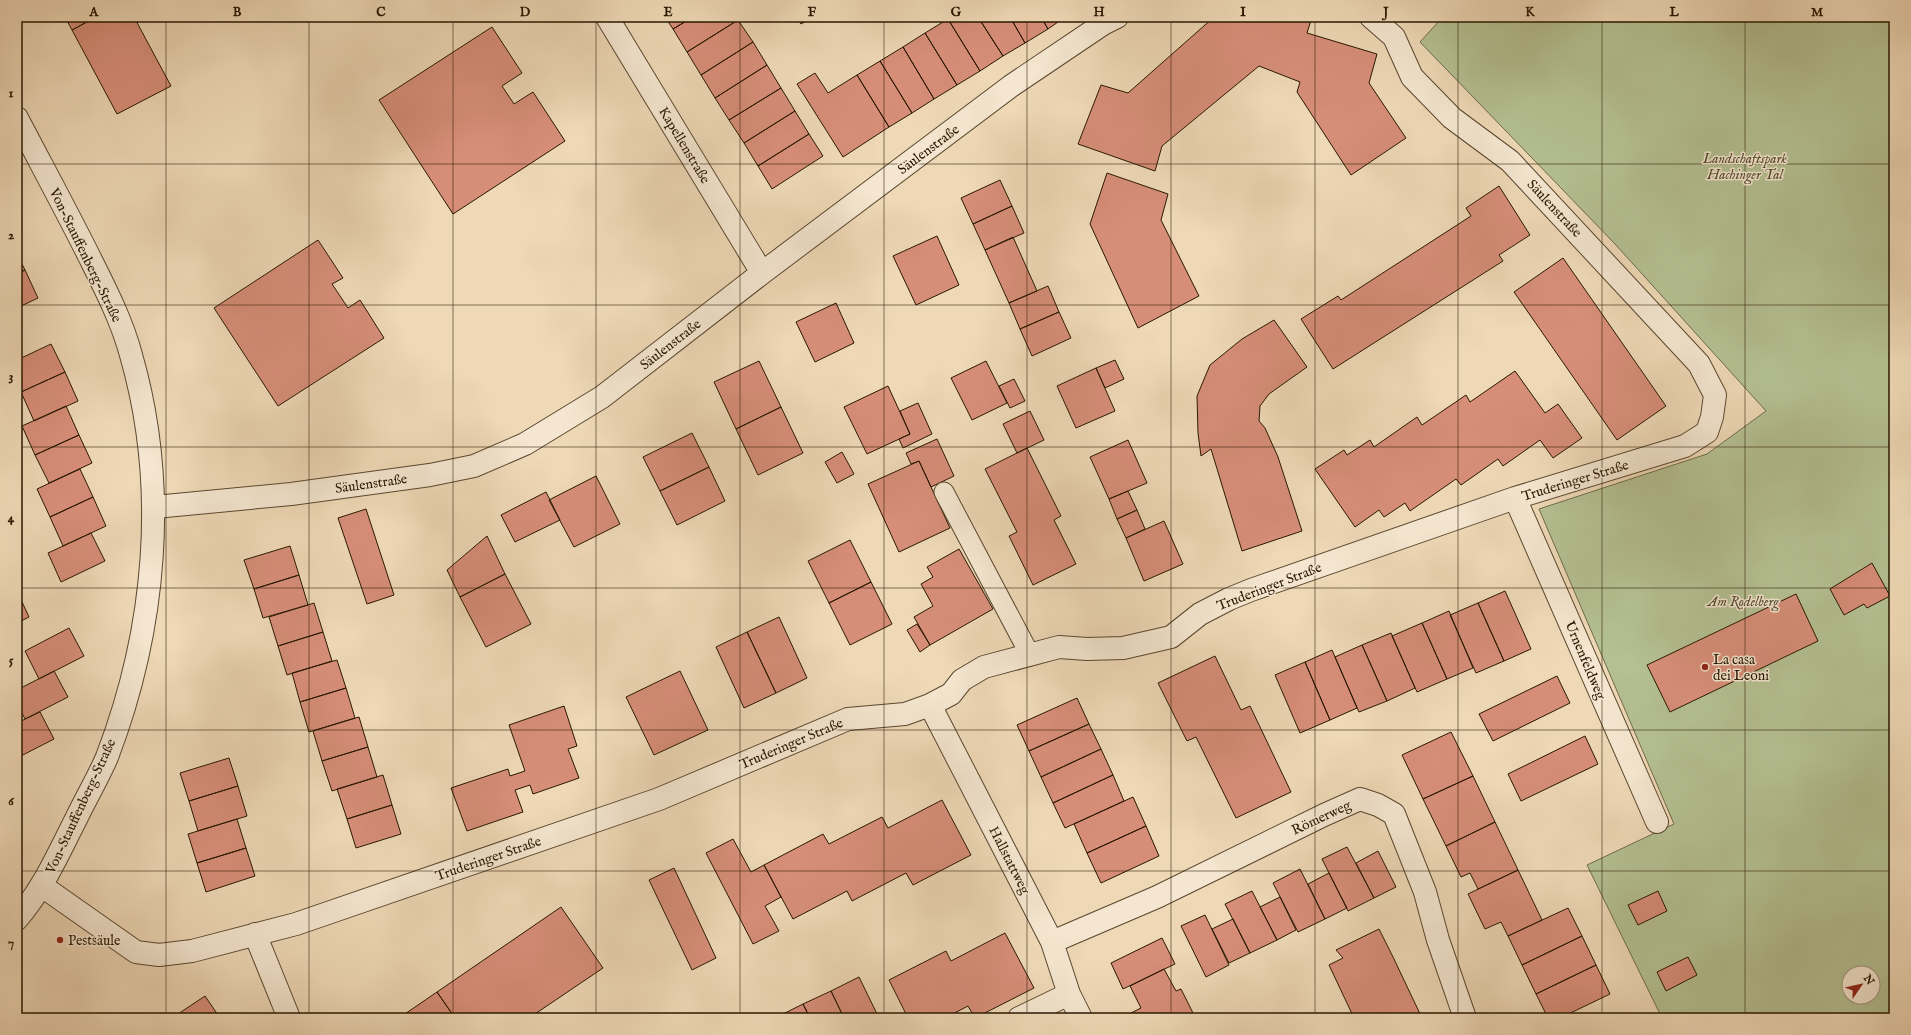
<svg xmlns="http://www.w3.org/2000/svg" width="1911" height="1035" font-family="'IM FELL English',serif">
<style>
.green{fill:#b4c092;stroke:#6e6c49;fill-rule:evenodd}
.building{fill:#d78e79;stroke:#281700}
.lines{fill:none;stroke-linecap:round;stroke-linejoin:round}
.service-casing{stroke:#5a472e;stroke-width:21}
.minor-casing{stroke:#5a472e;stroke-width:24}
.service{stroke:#f4e6d0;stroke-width:19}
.minor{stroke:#f4e6d0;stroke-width:22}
.grid{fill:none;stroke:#281700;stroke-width:1;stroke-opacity:0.55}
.poi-dot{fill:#8f2418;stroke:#f4e6d0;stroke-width:1.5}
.labels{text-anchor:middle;stroke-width:3;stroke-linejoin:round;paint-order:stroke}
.street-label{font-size:14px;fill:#281700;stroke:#f4e6d0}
.park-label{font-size:14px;font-style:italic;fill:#524a2c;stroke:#f4e6d0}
.poi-label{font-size:14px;fill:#281700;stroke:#f4e6d0;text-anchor:start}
.neatline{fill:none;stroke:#281700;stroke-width:1.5}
.grid-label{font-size:13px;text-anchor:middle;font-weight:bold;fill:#281700}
</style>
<rect width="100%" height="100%" fill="#eed8b6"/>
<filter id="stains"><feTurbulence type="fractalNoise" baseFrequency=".005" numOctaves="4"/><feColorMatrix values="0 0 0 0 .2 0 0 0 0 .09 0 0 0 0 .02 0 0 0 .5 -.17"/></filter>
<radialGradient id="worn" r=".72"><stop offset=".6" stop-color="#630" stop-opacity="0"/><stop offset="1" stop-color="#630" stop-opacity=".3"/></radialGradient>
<path class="green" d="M1436,17h458v1001h-232l-75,-153 87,-41 -135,-315 168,-55 59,-43 -151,-167 -195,-202 20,-22zM1849,973h24v24h-24z"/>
<path class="building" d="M65,17h31l-24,13z
M96,17h38l37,69 -54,28 -45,-84z
M665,17h28l-20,12z
M693,17h44l1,3 -51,32 -14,-23z
M797,17h16l-12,7z
M951,17h27l25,39 -23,15 -32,-52z
M978,17h32l15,26 -22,13z
M1010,17h31l7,12 -23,14z
M1041,17h24l-17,12z
M1214,17h98l-5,16 70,21 -8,29 37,55 -55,37 -54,-83 3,-10 -41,-16 -97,80 -7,25 -77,-27 23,-59 27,8z
M948,19l32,52 -23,14 -32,-52z
M738,20l15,22 -52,33 -14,-23z
M492,27l30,46 -20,13 12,18 19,-12 32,49 -112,73 -74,-114z
M925,33l32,52 -23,14 -31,-52z
M753,42l14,23 -52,33 -14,-23z
M903,47l31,52 -22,14 -32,-52z
M880,61l32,52 -23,14 -32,-52z
M767,65l14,23 -52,32 -14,-22z
M815,73l13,20 29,-18 32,52 -46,30 -46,-73z
M781,88l14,23 -51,32 -15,-23z
M795,111l14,23 -51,32 -14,-23z
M809,134l14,22 -51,33 -14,-23z
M1107,173l61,21 -7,26 38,76 -61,32 -48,-104z
M1000,180l12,26 -39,18 -12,-26z
M1499,186l31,49 -31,20 4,6 -170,108 -32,-50 37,-23 3,4 130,-84 -5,-8z
M1012,206l12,27 -39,17 -12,-26z
M937,236l22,49 -43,20 -23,-49z
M1013,237l24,54 -28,12 -24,-53z
M318,240l25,38 -11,6 16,24 12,-8 24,38 -106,68 -64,-98z
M17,254l8,16 -8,4z
M1563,258l103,148 -49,34 -103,-148z
M25,270l13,28 -21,10v-34z
M1048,286l11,26 -39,17 -11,-26z
M836,303l18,40 -39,19 -19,-40z
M1059,312l12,26 -39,18 -12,-27z
M1274,320l33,47 -38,27 -9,12 -1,15 6,7 13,29 24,74 -60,20 -31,-102 -10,7 -3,-23 -1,-37 13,-31 32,-26z
M51,344l14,28 -44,20 -4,-9v-23z
M1115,360l9,19 -19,9 -9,-20z
M759,361l22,46 -45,22 -22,-47z
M986,361l21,42 -35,17 -21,-42z
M1096,368l19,43 -39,17 -19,-42z
M1515,371l30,42 13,-9 24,34 -29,20 -13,-18 -37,26 -5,-7 -37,26 -5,-6 -46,32 -5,-8 -21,14 -5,-7 -24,17 -40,-58 29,-19 3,5 23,-15 4,7 43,-30 5,8 44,-30 4,7z
M65,372l13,29 -44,20 -13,-29z
M1014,379l11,22 -15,7 -11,-22z
M888,386l22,48 -43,20 -23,-47z
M918,403l14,31 -29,14 -4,-9 11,-5 -10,-23z
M66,406l13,29 -44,20 -13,-29z
M781,407l22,46 -45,22 -22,-46z
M1030,411l14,29 -27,13 -14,-29z
M692,433l17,34 -49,24 -17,-34z
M79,435l13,28 -43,20 -14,-28z
M937,439l17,37 -23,11 -12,-26 -8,3 -5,-11z
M1128,440l19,43 -38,16 -19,-42z
M1027,448l34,68 -7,4 22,44 -43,21 -24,-49 8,-4 -32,-63z
M842,452l12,22 -17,9 -12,-21z
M919,461l31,67 -51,24 -31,-68z
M709,467l16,34 -48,24 -17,-34z
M80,469l13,28 -43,20 -13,-28z
M596,476l24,48 -46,23 -25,-47z
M1128,491l9,19 -20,9 -8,-20z
M546,492l14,28 -45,22 -14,-27z
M93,497l13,29 -43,20 -13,-29z
M366,509l28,86 -27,9 -29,-86z
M1137,510l8,19 -19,9 -9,-19z
M1164,521l19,43 -39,17 -18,-43z
M91,533l14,28 -44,21 -13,-29z
M487,536l18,38 -45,23 -13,-27z
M850,540l21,42 -42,21 -21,-42z
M290,546l9,29 -45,14 -10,-29z
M959,549l34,60 -63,36 -16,-28 19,-11 -12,-22 12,-7 -6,-10z
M1872,563l18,33 -23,12 -3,-4 -20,11 -14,-26z
M505,574l26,50 -45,23 -26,-50z
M299,575l9,30 -45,13 -9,-29z
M871,582l21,42 -42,21 -21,-42z
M17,591l12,26 -12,6z
M1505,591l26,58 -27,12 -26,-58z
M1796,594l22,47 -148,71 -23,-47z
M314,603l9,29 -45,14 -9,-29z
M1478,603l26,58 -28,12 -26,-58z
M1449,611l24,57 -26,11 -25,-56z
M779,617l28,61 -31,15 -29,-61z
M1422,623l25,56 -30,13 -25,-56z
M917,624l13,21 -10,7 -13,-22z
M69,628l15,28 -45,23 -14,-28z
M323,632l9,29 -45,14 -9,-29z
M747,632l29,61 -32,15 -28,-61z
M1391,633l24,55 -28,13 -25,-56z
M1362,645l25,56 -28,11 -24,-55z
M1332,650l25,58 -27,12 -25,-58z
M1215,656l26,54 9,-4 41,86 -55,26 -40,-81 -9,4 -29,-58z
M337,660l9,28 -46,14 -8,-29z
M1305,662l25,58 -30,13 -25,-58z
M54,671l14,26 -43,22 -8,-16v-13z
M680,671l28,59 -54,25 -28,-58z
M1557,676l13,27 -77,38 -14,-27z
M346,688l9,30 -46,14 -9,-30z
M1077,698l12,26 -60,27 -12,-26z
M564,706l13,40 -9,3 11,29 -46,16 -3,-9 -15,5 8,22 -56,19 -16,-43 57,-19 2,7 15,-5 -16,-46z
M40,712l14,27 -37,19v-35z
M359,717l9,30 -46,14 -9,-30z
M1089,724l12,25 -60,28 -12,-26z
M1451,732l22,44 -50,23 -21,-44z
M1585,736l13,28 -77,37 -13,-27z
M368,747l9,30 -45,14 -10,-30z
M1101,749l12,26 -60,28 -12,-26z
M229,758l9,28 -49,15 -9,-28z
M383,775l9,30 -45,14 -10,-30z
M1113,775l11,26 -59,27 -12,-25z
M1473,776l22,46 -49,24 -23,-47z
M238,786l9,30 -49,15 -9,-30z
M1133,797l13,29 -59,27 -13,-29z
M942,800l29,55 -58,30 -7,-12 -54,28 -5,-10 -54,28 -29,-54 59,-31 6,10 53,-27 6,11z
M392,805l9,29 -45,14 -9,-29z
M237,819l9,29 -49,15 -9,-29z
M1495,822l23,48 -40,19 -8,-16 -9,4 -15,-31z
M1146,826l13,30 -58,27 -14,-30z
M733,839l18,33 13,-7 17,32 -16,9 14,25 -26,13 -47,-91z
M1347,847l27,51 -26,13 -26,-52z
M246,848l9,28 -49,16 -9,-29z
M1378,851l18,36 -22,11 -18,-35z
M674,868l42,90 -24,12 -43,-90z
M1300,869l25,50 -27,13 -25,-49z
M1518,870l24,50 -34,16 -7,-14 -16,7 -17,-35z
M1329,873l18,35 -22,11 -17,-35z
M1252,891l25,49 -27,13 -25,-49z
M1658,891l9,20 -29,14 -10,-20z
M1280,897l16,33 -19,10 -17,-33z
M561,907l42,61 -74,50h-74l-18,-26z
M1568,908l14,28 -60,29 -14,-29z
M1205,915l24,50 -23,12 -25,-51z
M1233,919l17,34 -21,10 -17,-34z
M1379,929l14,28 29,61h-68l-25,-53 14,-7 -7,-8z
M1005,933l29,55 -59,30 -7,-12 -23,12h-37l-19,-38 57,-29 5,10z
M1582,936l14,29 -60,29 -14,-29z
M1162,938l13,26 -52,25 -12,-26z
M1688,957l9,18 -31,16 -9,-19z
M1596,965l14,29 -50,24h-12l-12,-24z
M1164,969l12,22 5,-2 14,28 -64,1 -2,-4 12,-6 -11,-22z
M859,977l20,41h-35l-13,-27z
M831,991l13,27h-34l-7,-14z
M437,992l18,26h-56z
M205,996l15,22h-48z
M803,1004l7,14h-35z"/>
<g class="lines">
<g class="service-casing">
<path id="service" d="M944,492l86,163"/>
</g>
<g class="minor-casing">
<path id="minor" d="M607,17l155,256
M17,118c24,46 49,92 72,138 16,32 33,65 42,99 38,132 25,274 -24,402 -9,21 -21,41 -31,62 -18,35 -33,70 -59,100
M1515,498l142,324
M155,507l136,-13 139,-19 44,-9 51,-22 77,-47 160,-124 249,-187 92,-62 14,-7
M930,705l122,237 17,52 12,24
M42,886l94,66 23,3 33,-4 104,-27 363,-125 189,-80 57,-5 25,-9 21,-11 11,-14 22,-13 75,-20 28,2 36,-1 48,-11 29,-23 29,-15 22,-9 264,-92 170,-52 22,-14 5,-15 3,-22 -16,-31 -189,-203 -58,-43 -40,-41 -18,-40 -23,-20
M255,934l34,84
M1052,942l105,-45 167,-82 36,-16 18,6 16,9 31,78 13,48 27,78
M1019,1018l50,-24"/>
</g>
<use href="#service" class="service"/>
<use href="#minor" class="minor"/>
</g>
<path class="grid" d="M166,17v1001M309,17v1001M453,17v1001M596,17v1001M740,17v1001M884,17v1001M1027,17v1001M1171,17v1001M1315,17v1001M1458,17v1001M1602,17v1001M1745,17v1001M17,164h1877M17,305h1877M17,447h1877M17,588h1877M17,730h1877M17,871h1877"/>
<g class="poi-dot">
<circle cx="1705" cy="667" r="4"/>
<circle cx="60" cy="940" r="4"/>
</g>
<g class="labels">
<g class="street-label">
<text transform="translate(685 145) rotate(59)" y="5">Kapellenstraße</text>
<text transform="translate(928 149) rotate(-37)" y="5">Säulenstraße</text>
<text transform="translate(1555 208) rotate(47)" y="5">Säulenstraße</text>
<text transform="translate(86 255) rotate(64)" y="5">Von-Stauffenberg-Straße</text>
<text transform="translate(670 344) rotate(-38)" y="5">Säulenstraße</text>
<text transform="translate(1575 480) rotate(-17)" y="5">Truderinger Straße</text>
<text transform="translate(371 483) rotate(-8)" y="5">Säulenstraße</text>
<text transform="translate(1269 586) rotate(-21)" y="5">Truderinger Straße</text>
<text transform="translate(1586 660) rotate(67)" y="5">Urnenfeldweg</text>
<text transform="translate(791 743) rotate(-23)" y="5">Truderinger Straße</text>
<text transform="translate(80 806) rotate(-65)" y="5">Von-Stauffenberg-Straße</text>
<text transform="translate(1321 817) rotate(-25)" y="5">Römerweg</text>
<text transform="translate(488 858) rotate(-19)" y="5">Truderinger Straße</text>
<text transform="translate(1010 860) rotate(63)" y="5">Hallstattweg</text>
</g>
<g class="park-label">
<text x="1745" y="163">Landschaftspark<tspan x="1745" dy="16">Hachinger Tal</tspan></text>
<text x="1743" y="606">Am Rodelberg</text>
</g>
<g class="poi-label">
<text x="1713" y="664">La casa<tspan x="1713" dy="16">dei Leoni</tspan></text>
<text x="68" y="945">Pestsäule</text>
</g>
</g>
<rect width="1911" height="1035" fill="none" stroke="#eed8b6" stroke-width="44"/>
<g transform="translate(1861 985) rotate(56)"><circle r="19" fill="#f4e6d0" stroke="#a2937d"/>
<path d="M0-3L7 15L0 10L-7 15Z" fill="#8f2418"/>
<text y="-6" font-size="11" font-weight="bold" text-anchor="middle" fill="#281700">N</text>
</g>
<rect x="22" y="22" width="1867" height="991" class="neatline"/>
<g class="grid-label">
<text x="94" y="16">A</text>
<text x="237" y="16">B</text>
<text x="381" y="16">C</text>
<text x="525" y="16">D</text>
<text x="668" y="16">E</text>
<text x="812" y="16">F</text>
<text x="956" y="16">G</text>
<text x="1099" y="16">H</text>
<text x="1243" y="16">I</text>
<text x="1386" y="16">J</text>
<text x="1530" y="16">K</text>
<text x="1674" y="16">L</text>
<text x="1817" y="16">M</text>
<text x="11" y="97">1</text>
<text x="11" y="239">2</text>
<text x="11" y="380">3</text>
<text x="11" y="522">4</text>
<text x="11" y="664">5</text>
<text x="11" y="805">6</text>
<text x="11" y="947">7</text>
</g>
<rect width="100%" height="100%" filter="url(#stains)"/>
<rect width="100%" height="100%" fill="url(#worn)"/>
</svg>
